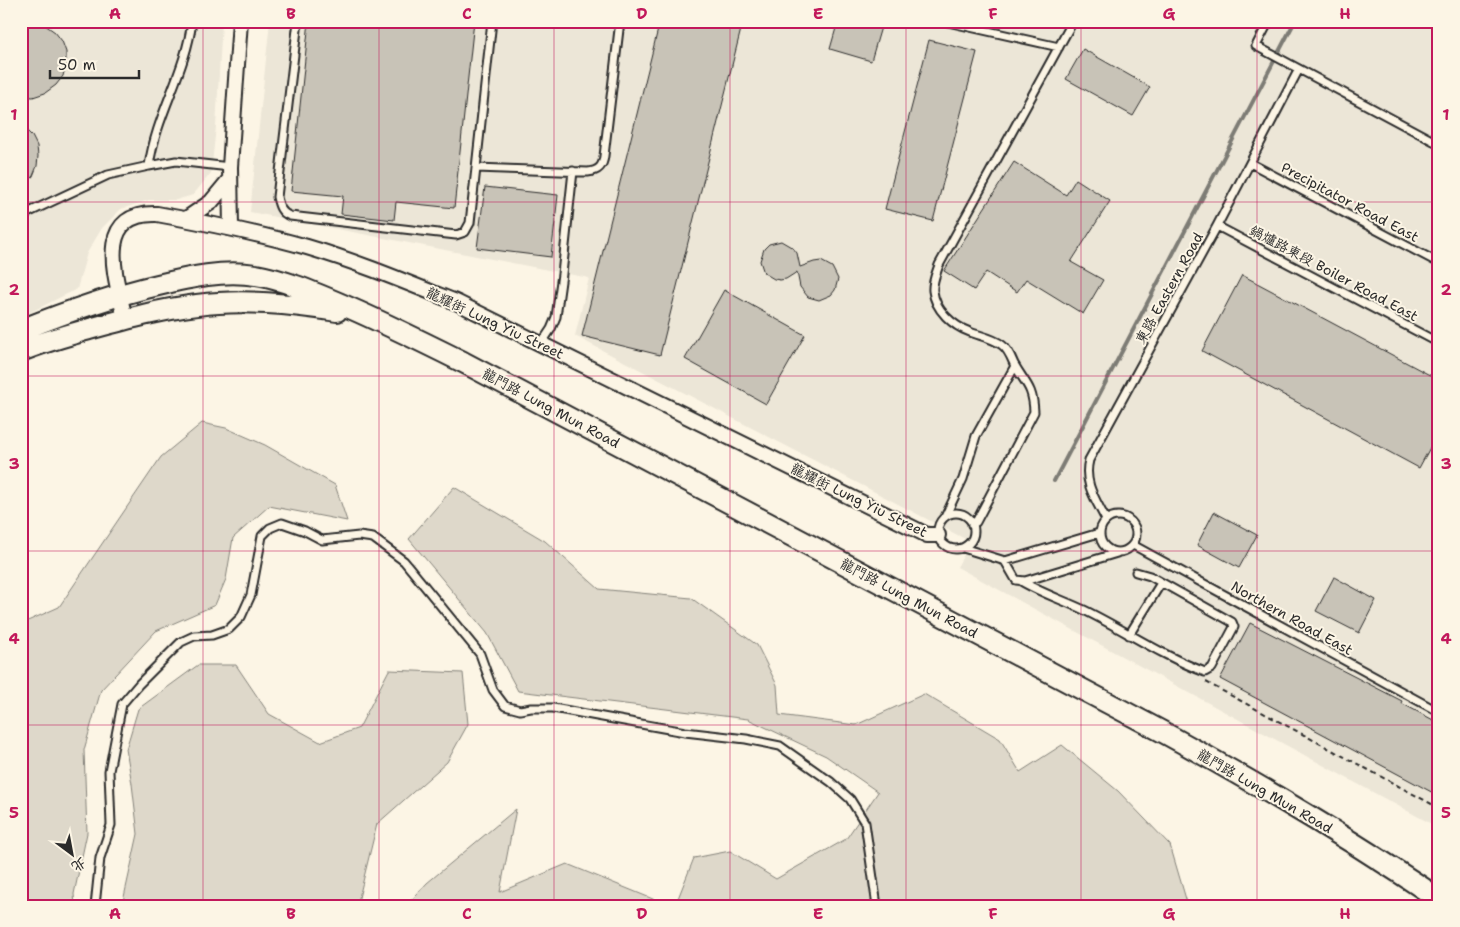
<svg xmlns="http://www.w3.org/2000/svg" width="1460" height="927" font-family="'Shantell Sans','LXGW WenKai TC',sans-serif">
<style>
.built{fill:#ece6d7}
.green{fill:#ded8ca;stroke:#84827a}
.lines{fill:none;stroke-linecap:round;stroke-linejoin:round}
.stream{stroke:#7d7b74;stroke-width:4}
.building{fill:#c8c3b7;stroke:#2b2b2b}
.lane-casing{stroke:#2b2b2b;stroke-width:11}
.street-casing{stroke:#2b2b2b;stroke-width:18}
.secondary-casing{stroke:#2b2b2b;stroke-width:24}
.path{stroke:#2b2b2b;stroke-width:2;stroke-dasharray:5 4;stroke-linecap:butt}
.lane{stroke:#fcf5e5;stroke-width:7}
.street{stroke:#fcf5e5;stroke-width:14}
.secondary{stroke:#fcf5e5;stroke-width:20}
.grid{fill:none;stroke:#c2185b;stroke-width:1;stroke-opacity:0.55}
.labels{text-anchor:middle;stroke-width:4;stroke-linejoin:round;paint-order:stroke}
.street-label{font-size:14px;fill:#2b2b2b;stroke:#fcf5e5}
.neatline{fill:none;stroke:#c2185b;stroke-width:2}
.grid-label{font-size:16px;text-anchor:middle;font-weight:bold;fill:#c2185b}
</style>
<rect width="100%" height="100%" fill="#fcf5e5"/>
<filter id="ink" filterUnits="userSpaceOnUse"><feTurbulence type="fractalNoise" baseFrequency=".02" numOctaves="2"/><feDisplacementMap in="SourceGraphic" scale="10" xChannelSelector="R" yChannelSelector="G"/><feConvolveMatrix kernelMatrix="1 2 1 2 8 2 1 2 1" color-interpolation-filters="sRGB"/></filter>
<g filter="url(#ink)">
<path class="built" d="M21,21h201l-6,106 -5,46 -18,22 -17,5h-27l-28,9 -19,19 -15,25 -10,36 -56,28z
M270,21h1169v807l-482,-261 14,-25 -396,-206 14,-58 -339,-66z"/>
<path class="green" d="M202,423l24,5 39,17 70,40 12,36 -78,-15 -36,32 -7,41 -11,26 -59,26 -55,59 -17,60 3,83 -13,61 1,12h-54v-282l38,-17 102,-150z
M454,487l91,54 54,48 92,9 66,47 20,40 2,30 77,10 68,-31 76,45 20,33 42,-27 56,46 52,54 18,61h-513l19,-48 36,-7 46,28 70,-40 32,-47 -52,-36 -78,-37 -230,-28 -31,-58 -78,-94z
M198,665h38l33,49 51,28 39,-14 30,-58 74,3 5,51 -21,38 -70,62 -20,82h-235l16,-72 -6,-50 -6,-35 12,-40z
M516,809l-16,83 67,-28 103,42h-264l21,-23z"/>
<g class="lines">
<path class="stream" d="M1054,481l241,-460"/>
</g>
<path class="building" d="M309,21h165l-20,187 -58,-6 -2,18 -53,-6 2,-18 -52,-5z
M660,21h83l-83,334 -78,-19z
M838,21h24l19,6 -10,34 -41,-12z
M21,22h13l11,3 10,7 7,9 4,11v12l-3,12 -7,9 -11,8 -12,4 -12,-1z
M929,40l48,12 -44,169 -48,-12z
M1083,49l67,38 -17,29 -67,-37z
M21,125l11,11 5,10 1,10 -1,10 -4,10 -12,14z
M1014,162l52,33 10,-16 34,22 -39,61 32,18 -20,34 -57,-35 -9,13 -31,-20 -12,18 -30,-19z
M485,187l73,8 -7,62 -74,-9z
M781,241l12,7 4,5 3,14 14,-5 7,-1 11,6 6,12 -3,11 -4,5 -12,5 -11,-3 -8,-10 -3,-15 -11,7 -6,1 -6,-1 -10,-6 -4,-12 4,-12 5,-5z
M1242,275l197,105v51l-20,37 -217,-117z
M724,290l81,45 -39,69 -81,-45z
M1214,512l43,23 -18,33 -42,-23z
M1334,577l42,23 -17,33 -43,-22z
M1250,623l152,78 -1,2 38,20v73l-219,-117z"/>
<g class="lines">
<g class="lane-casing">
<path id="lane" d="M298,21l-21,176c2,9 4,16 13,19l166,19 9,-3 5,-9 22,-202
M943,21l116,26
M1269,21l-13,25 183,98
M1250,163l189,100
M149,166l27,-5 54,6
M477,168l111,4c11,-1 15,-6 16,-16l16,-135
M21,216l87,-41 41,-9c7,-51 37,-94 43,-145
M1217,226l222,117
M541,344l10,-15 5,-12 6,-43 11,-103
M938 531a18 18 0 1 1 36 0a18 18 0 1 1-36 0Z
M1100 534a18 18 0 1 1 36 0a18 18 0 1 1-36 0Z
M945,517l18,-38 13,-43 39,-70
M1106,520c-10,-20 -23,-37 -17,-60l128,-234 82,-157
M972,525l4,-3 58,-110c-1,-26 -9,-28 -20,-48 -3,-7 -6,-15 -12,-19 -9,-7 -22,-9 -32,-13 -17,-6 -35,-22 -37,-41 -1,-9 3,-17 6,-26l134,-244
M1133,545l306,167
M963,548l42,13 94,-28
M1005,561l11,19 9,1 92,-28
M1021,581c20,12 42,19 63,29 41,20 78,46 121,62l7,-4 22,-41 -2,-5 -82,-46 -14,-4
M1129,635l32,-52
M95,906l5,-48 11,-33 -2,-54 13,-67 17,-20 42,-42 13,-6 18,-1 17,-6 12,-12 10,-22 11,-59 8,-8 12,-5 23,8 17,9 37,-4 14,2 31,23 76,93 13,36 12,16 15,4 11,-2h22l132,24 61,7 34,7 51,36 19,17 15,24 12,83"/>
</g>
<g class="street-casing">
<path id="street" d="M186,219l25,-17 19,-23
M231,228l-1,-61 10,-146
M125,319c-8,-38 -33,-107 32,-105 50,9 100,19 150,33 51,15 101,36 151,56l469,232h11"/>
</g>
<g class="secondary-casing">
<path id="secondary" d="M21,330c45,-18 90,-34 137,-45 33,-8 65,-15 98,-10 28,5 54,16 80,27 43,18 85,39 127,60l698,369c95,52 188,107 278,168
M21,351c24,-10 48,-16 72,-23 33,-9 70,-19 104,-23 47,-6 94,-1 140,6"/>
</g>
<path class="path" d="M1206,682l233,126"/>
<use href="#lane" class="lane"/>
<use href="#street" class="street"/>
<use href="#secondary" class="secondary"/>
</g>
</g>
<path class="grid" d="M203,21v885M379,21v885M554,21v885M730,21v885M906,21v885M1081,21v885M1257,21v885M21,202h1418M21,376h1418M21,551h1418M21,725h1418"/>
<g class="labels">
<g class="street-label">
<text transform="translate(1350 202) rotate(28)" y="5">Precipitator Road East</text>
<text transform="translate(1334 273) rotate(28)" y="5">鍋爐路東段 Boiler Road East</text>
<text transform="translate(1169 288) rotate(-61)" y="5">東路 Eastern Road</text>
<text transform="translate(495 323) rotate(25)" y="5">龍耀街 Lung Yiu Street</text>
<text transform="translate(551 408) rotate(28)" y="5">龍門路 Lung Mun Road</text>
<text transform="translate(859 500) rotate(26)" y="5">龍耀街 Lung Yiu Street</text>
<text transform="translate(909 598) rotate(28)" y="5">龍門路 Lung Mun Road</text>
<text transform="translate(1292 618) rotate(29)" y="5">Northern Road East</text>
<text transform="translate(1265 791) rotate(30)" y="5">龍門路 Lung Mun Road</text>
</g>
</g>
<rect width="1460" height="927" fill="none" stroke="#fcf5e5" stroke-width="55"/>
<g transform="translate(72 854) rotate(148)" stroke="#fcf5e5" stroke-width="4" paint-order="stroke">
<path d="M0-4L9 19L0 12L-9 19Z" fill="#2b2b2b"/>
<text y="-8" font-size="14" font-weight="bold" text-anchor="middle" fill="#2b2b2b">北</text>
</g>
<path d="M50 70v8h89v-8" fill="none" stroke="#2b2b2b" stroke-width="2.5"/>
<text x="58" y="70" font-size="15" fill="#2b2b2b" stroke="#fcf5e5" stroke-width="4" paint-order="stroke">50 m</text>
<rect x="28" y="28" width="1404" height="872" class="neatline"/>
<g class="grid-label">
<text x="115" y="19">A</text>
<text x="291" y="19">B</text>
<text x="467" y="19">C</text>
<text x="642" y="19">D</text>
<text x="818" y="19">E</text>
<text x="993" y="19">F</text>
<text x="1169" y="19">G</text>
<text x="1345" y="19">H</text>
<text x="14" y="120">1</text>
<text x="1446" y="120">1</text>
<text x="14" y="295">2</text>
<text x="1446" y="295">2</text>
<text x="14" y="469">3</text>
<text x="1446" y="469">3</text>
<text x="14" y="644">4</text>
<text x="1446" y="644">4</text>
<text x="14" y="818">5</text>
<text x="1446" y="818">5</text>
<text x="115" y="919">A</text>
<text x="291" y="919">B</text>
<text x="467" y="919">C</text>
<text x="642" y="919">D</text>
<text x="818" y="919">E</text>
<text x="993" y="919">F</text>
<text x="1169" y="919">G</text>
<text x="1345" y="919">H</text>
</g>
</svg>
